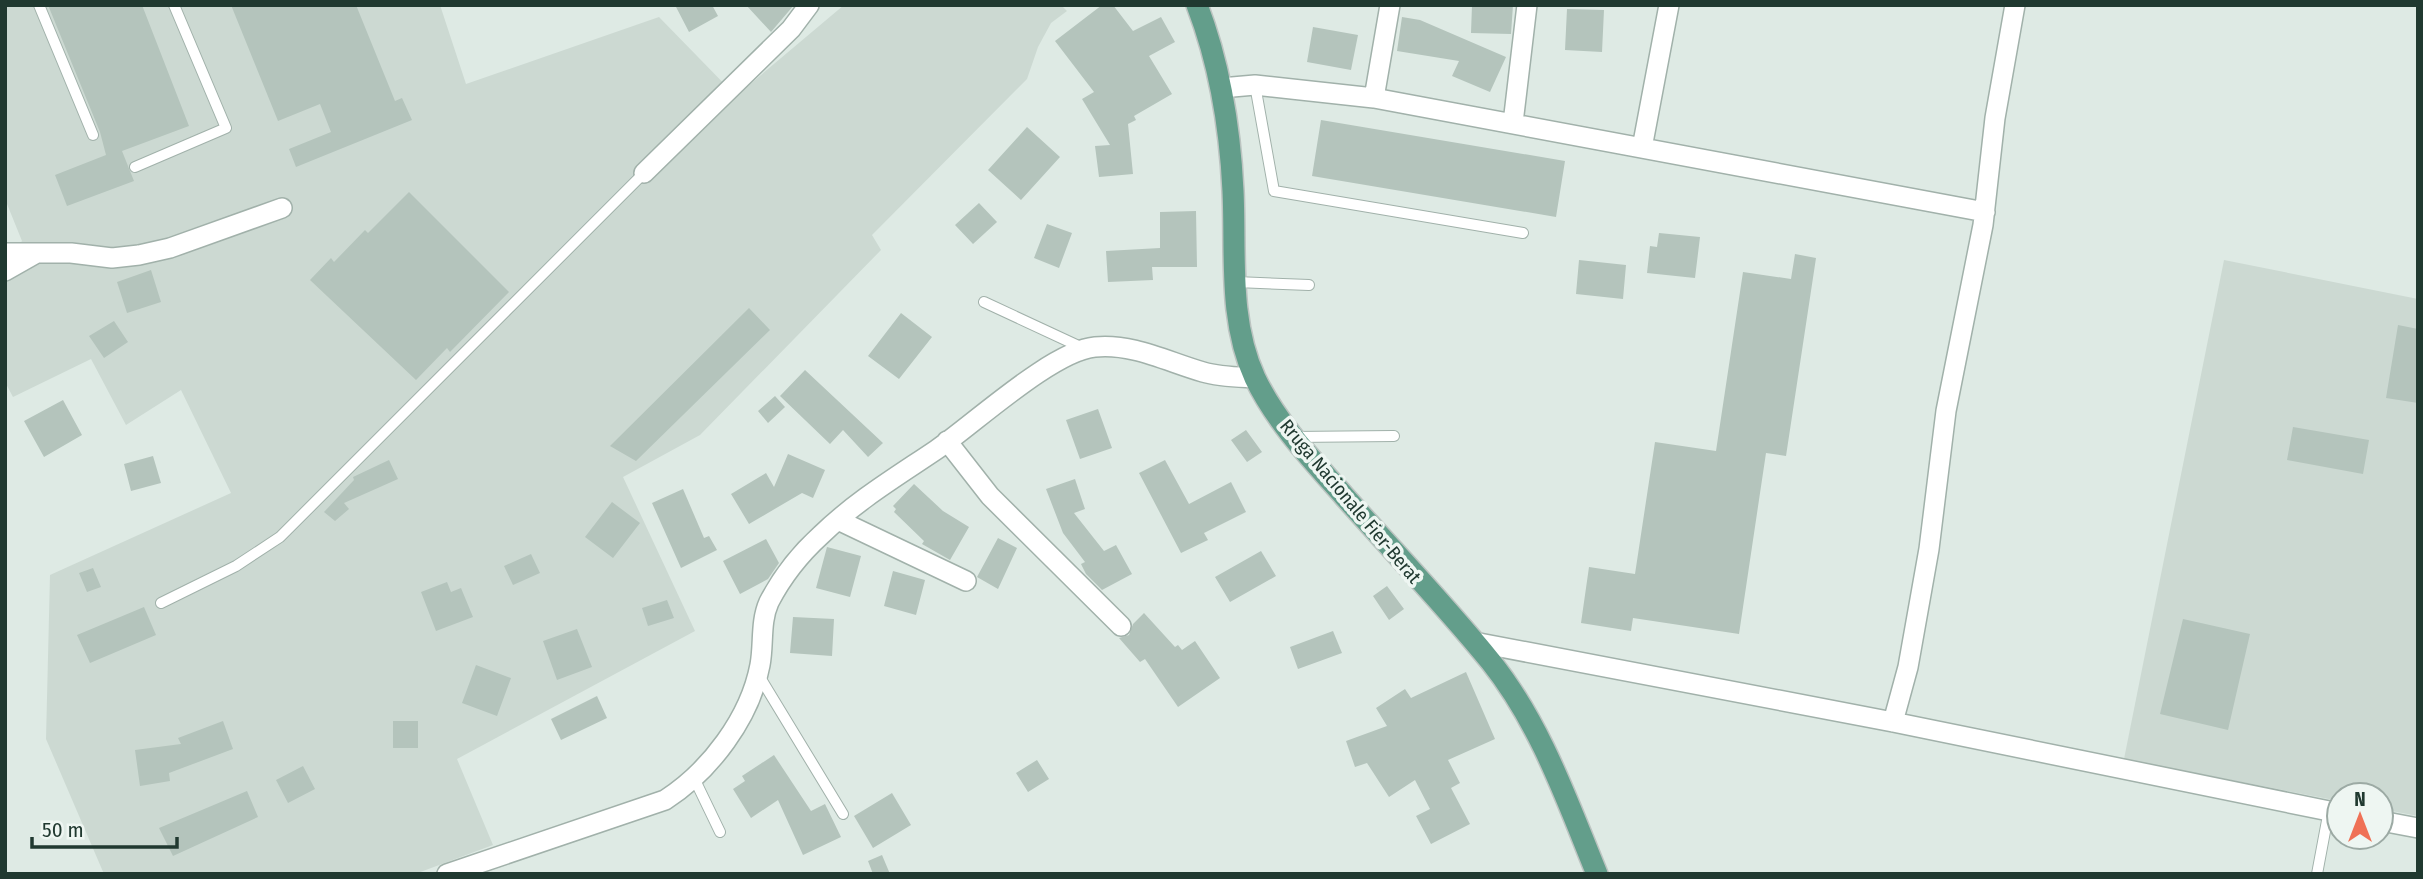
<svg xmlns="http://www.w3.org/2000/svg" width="2423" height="879" font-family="'Fira Sans Condensed',sans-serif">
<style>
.built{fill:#ccd9d2}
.building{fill:#b4c4bc}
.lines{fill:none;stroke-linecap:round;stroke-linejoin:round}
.lane-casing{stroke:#a1b1aa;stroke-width:12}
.street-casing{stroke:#a1b1aa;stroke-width:22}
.primary-casing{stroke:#bcc4c1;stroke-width:24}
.lane{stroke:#fff;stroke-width:10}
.street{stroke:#fff;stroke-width:19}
.primary{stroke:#639e8b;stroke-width:21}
.labels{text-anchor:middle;stroke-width:7;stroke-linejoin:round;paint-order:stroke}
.street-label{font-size:19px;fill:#203930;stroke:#eef6f2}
</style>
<rect width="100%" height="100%" fill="#deeae4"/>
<path class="built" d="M5,5h435l26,79 193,-67 77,79 108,-91h217l6,6 -16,12 -13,24 -11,32 -155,156 9,15 -181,185 -77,42 72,154 -238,128 36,86 -78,29h-311l-58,-135 4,-164 181,-82 -50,-103 -55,35 -35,-66 -78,38 -8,-15v-120l17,-21 -17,-42z
M2224,260l194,39v517l-37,-7v-14h-42v6l-215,-42z"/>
<path class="building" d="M48,5h94l47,121 -67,25 12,30 -67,25 -12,-31 51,-20 -6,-23z
M231,5h125l39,96 7,-3 10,22 -116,47 -7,-18 42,-17 -11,-28 -42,17z
M675,5h37l6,11 -29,16z
M746,5h48l-23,27z
M1102,5h11l20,26 28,-14 14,25 -26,14 23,38 -38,22 2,4 -8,4 5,50 -34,3 -4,-31 15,-1 -28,-46 12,-7 -39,-51z
M1472,5h41l-2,29 -40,-1z
M1567,9l37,1 -2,42 -37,-2z
M1402,17l18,3 86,37 -16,35 -38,-16 7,-15 -62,-10z
M1313,27l45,8 -7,35 -44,-8z
M1321,120l244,41 -9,56 -244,-41z
M1027,127l33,30 -39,43 -33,-30z
M409,192l100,100 -59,60 -3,-4 -31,32 -106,-100 21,-22 3,4 31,-32 3,3z
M979,203l18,19 -24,22 -18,-19z
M1196,211l1,56h-45l1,13 -45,2 -2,-31 54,-3v-36z
M1047,224l25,9 -13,35 -25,-10z
M1659,233l41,4 -5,41 -48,-5 3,-27 7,1z
M1795,254l21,4 -30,198 -20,-3 -27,181 -106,-16 -2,13 -50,-8 8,-56 46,7 20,-132 61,9 27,-179 48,7z
M1579,260l47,5 -3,34 -47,-5z
M151,270l10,32 -34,11 -10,-31z
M749,308l21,22 -134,131 -26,-15z
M901,313l31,24 -33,42 -31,-23z
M114,321l14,21 -24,16 -15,-22z
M2398,325l20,4v74l-32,-5z
M805,370l78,73 -15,14 -25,-27 -13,14 -50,-48z
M775,396l10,11 -17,16 -10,-12z
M63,400l19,35 -38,22 -20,-36z
M1098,409l14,39 -32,11 -14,-39z
M2293,427l76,13 -6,34 -76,-14z
M1246,430l16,22 -15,10 -16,-22z
M788,454l37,16 -12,28 -11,-5 -53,31 -18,-30 35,-21 8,14z
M153,456l8,27 -30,8 -7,-27z
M389,460l9,19 -54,24 5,6 -14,12 -11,-9 30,-32 -1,-3z
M1165,460l24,44 42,-22 15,30 -42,21 4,7 -27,13 -42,-80z
M1075,479l10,30 -11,4 30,38 12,-6 16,29 -30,16 -16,-16 -5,-10 4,-2 -22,-29 -17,-44z
M914,484l29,27 26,16 -19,33 -28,-16 2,-3 -30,-29 2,-3 -3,-3z
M683,489l21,49 5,-2 8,14 -36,18 -29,-65z
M612,502l28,21 -27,35 -28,-21z
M998,538l19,10 -19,41 -21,-12z
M766,539l13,24 -11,16 -28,15 -17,-33z
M827,547l34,9 -11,41 -34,-9z
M1261,551l15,25 -46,26 -15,-25z
M531,554l9,19 -27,12 -9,-19z
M93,568l8,19 -14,5 -8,-19z
M893,571l32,9 -9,35 -32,-9z
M447,582l4,10 10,-4 12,29 -37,14 -15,-39z
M1387,586l17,23 -15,11 -16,-24z
M667,600l7,18 -26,8 -6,-18z
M144,607l12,28 -66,28 -13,-28z
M1144,613l31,34 3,-2 4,5 13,-9 25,37 -42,29 -33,-48 -5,3 -21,-24 10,-3 4,-11z
M793,617l41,2 -2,37 -42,-3z
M2183,619l67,15 -22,96 -68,-16z
M577,629l15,38 -35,13 -14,-39z
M1333,631l9,22 -44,16 -8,-22z
M476,665l35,13 -14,38 -35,-13z
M1466,672l29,67 -47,21 12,23 -9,5 19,36 -39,20 -15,-28 14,-7 -15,-29 -26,17 -22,-34 -12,4 -9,-26 41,-15 -11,-18 29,-19 6,9z
M597,696l10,22 -46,22 -10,-21z
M223,721l10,28 -64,24 1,8 -30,5 -5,-36 46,-6 -3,-6z
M393,721h25v27h-25z
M774,755l37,56 14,-7 16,33 -38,18 -25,-55 -27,18 -18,-29 12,-8 -3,-5z
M1037,760l12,19 -21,13 -12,-19z
M303,766l12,23 -27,14 -12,-23z
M247,791l11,26 -85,39 -14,-28z
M892,793l19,32 -38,23 -19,-32z
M882,855l8,19h-17l-5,-13z"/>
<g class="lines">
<g class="lane-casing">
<path id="lane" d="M39,5l54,130
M1255,85l19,106 249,42
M135,167l91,-39 -52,-123
M1236,282l73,3
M984,302l101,47
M1294,437l100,-1
M161,603l75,-37 44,-29 364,-364
M758,674l85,140
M694,778l26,54
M2317,874l12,-64"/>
</g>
<g class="street-casing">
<path id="street" d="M1221,88l34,-3 119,13 611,114
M1374,98l16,-93
M1513,123l14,-118
M1642,148l27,-143
M644,173l147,-144 18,-24
M5,253h66l41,5 27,-3 31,-7 112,-40
M5,271l30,-17
M947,441l43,55 131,130
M838,520l128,61
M1474,642l419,80 446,91
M1893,722l15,-55 21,-118 17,-138 37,-186 12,-107 20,-113
M2381,821l37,7
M447,874l218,-74c45,-29 85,-82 95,-135 4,-21 0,-43 9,-63 13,-25 31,-48 52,-67 35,-34 75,-58 115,-85 38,-26 116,-99 159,-103 37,-4 73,15 108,25 17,5 34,5 52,6"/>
</g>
<g class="primary-casing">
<path id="primary" d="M1197,5c23,60 33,122 36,186 3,62 -5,129 22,187 21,44 57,82 89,118 49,55 101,109 147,166 50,63 76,139 106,212"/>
</g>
<use href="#lane" class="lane"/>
<use href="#street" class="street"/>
<use href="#primary" class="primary"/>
</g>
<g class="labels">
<g class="street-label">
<text transform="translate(1351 501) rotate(50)" y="7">Rruga Nacionale Fier-Berat</text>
</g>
</g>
<rect width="2423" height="879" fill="none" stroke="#203930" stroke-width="14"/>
<g transform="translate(2360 816)"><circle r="33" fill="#eef6f2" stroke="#9caaa4" stroke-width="2"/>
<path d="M0-5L12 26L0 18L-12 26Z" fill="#ef7156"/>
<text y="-10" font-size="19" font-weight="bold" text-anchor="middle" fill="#203930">N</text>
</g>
<path d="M32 837v10h145v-10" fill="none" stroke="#203930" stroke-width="3.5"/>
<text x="42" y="837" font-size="21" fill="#203930" stroke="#eef6f2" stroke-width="5" paint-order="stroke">50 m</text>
</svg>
